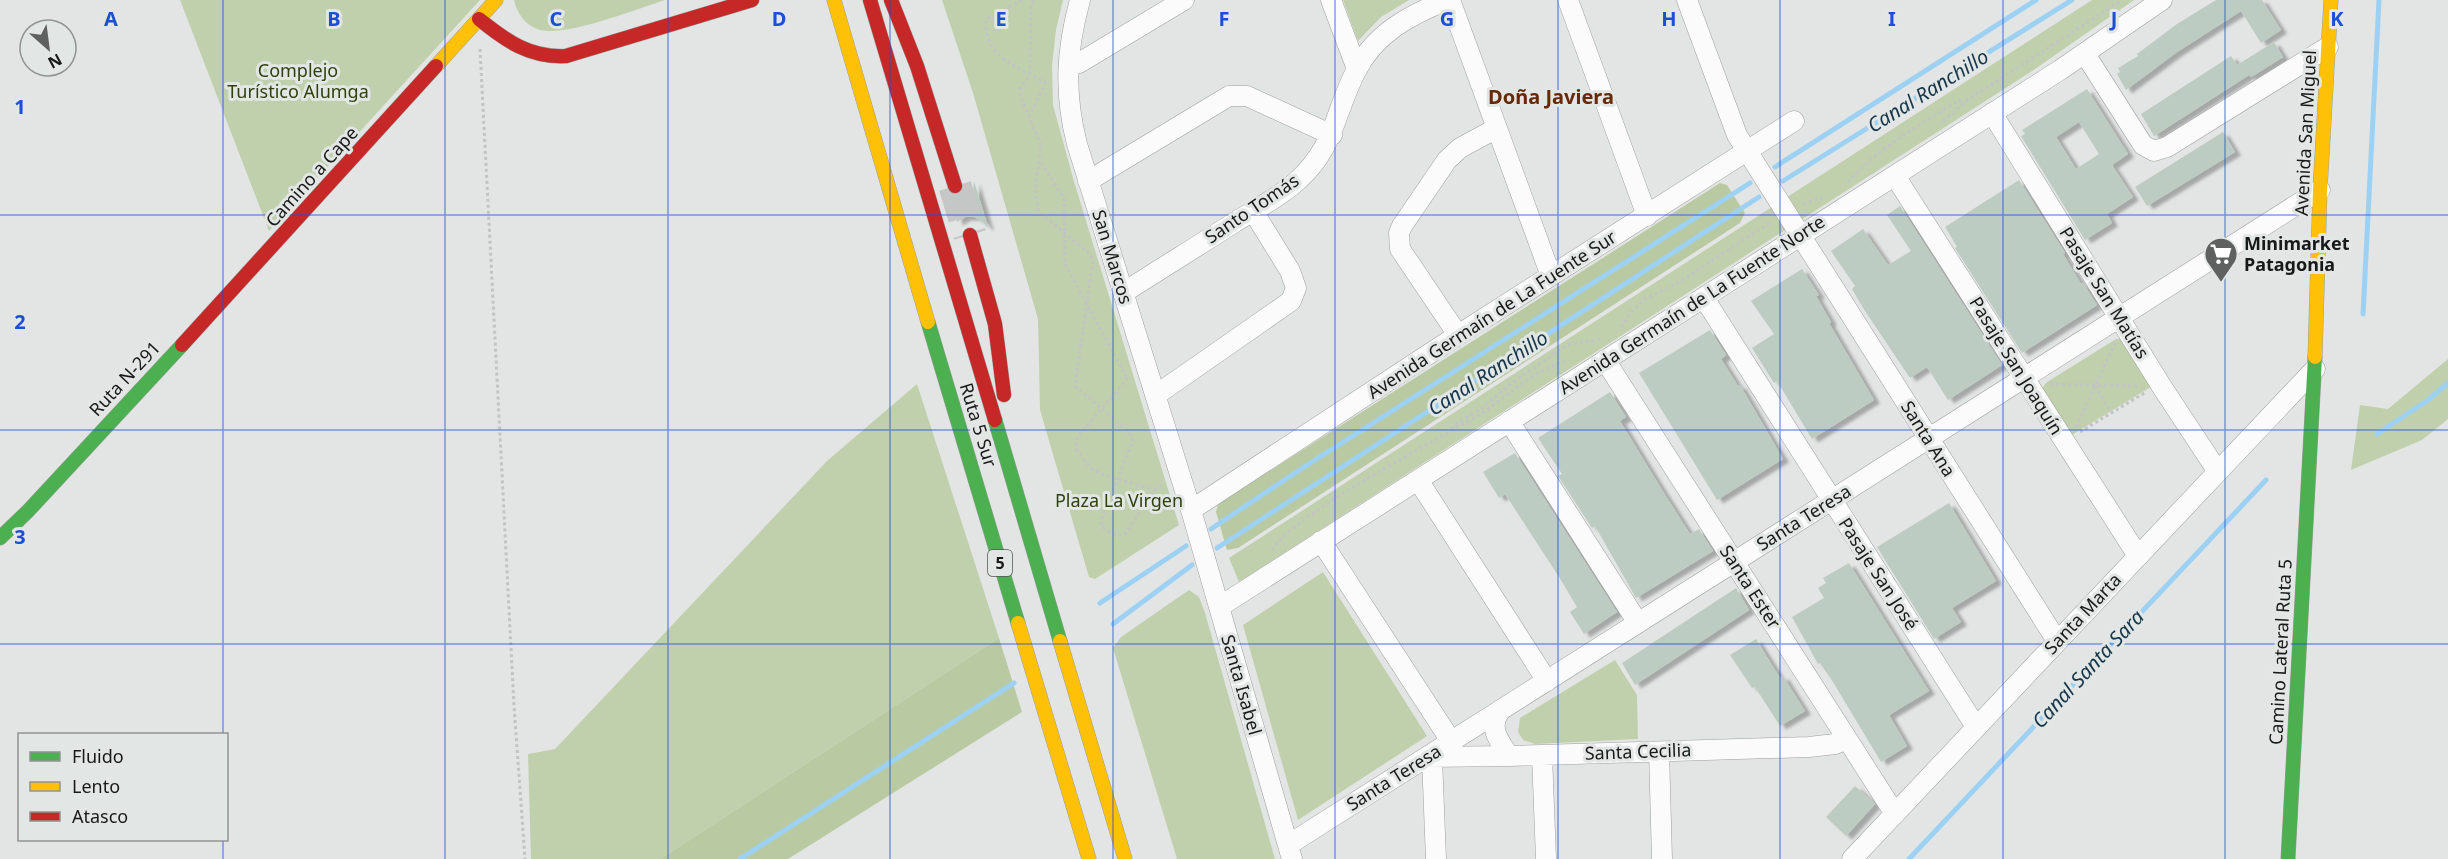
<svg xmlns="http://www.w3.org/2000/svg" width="2448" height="859" font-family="'Noto Sans',sans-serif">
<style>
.green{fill:#c0d0ac}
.forest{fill:#b9caa3}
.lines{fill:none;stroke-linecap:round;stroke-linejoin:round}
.stream{stroke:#9cd1f3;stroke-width:5}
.building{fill:#bdccc2;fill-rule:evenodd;filter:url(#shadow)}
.highway-tunnel{stroke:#c5c6c6;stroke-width:33;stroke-dasharray:33 16;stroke-linecap:butt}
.street-casing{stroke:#9d9f9e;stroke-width:21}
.fast-casing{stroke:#9d9f9e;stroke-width:15}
.slow-casing{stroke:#9d9f9e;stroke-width:15}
.jam-casing{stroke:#9d9f9e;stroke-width:15}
.path{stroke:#c2c4c3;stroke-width:3;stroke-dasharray:3 3;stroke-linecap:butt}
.street{stroke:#fbfbfb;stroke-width:20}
.fast{stroke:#4caf50;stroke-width:14}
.slow{stroke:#ffc107;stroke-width:14}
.jam{stroke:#c62828;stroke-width:14}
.grid{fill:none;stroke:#1d4ed8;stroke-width:1.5;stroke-opacity:0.55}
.labels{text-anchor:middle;stroke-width:6;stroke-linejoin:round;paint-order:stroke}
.shield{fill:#e2e6e5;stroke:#555656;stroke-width:1.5}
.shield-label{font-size:16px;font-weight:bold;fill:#181919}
.park-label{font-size:18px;fill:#2f410c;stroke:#e2e6e5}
.street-label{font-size:18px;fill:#181919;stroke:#e2e6e5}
.poi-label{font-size:18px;font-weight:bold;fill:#181919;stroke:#e2e6e5;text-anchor:start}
.water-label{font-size:20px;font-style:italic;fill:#16374b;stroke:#e2e6e5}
.neighbourhood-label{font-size:20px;font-weight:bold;fill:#682908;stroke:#e2e6e5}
.grid-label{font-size:20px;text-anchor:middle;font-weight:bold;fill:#1d4ed8;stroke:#e2e6e5;stroke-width:6;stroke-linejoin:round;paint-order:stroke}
</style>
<defs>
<filter id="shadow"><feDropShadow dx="6" dy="3.5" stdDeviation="1.5" flood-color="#0004"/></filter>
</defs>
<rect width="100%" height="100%" fill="#e3e5e4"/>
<path class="green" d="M180,0h300l-211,231z
M514,0h151c-28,9 -99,37 -125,30 -14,-4 -23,-16 -26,-30z
M942,0h121l-7,30 -4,35 1,40 20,73 106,347 -84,54 -6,-2 -49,-167 -2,-91 -65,-226z
M1343,0h66l-28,17 -23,24z
M2092,0h42l-99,69 -796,513 -10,-24z
M2124,338l30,47 -84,51 -28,-48 5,-6 69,-43z
M2448,359v60l-26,21 -71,30 9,-65 28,4z
M917,384l82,254 -339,221h-129l-3,-105 27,-5 272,-288z
M1323,572l104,164 -129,84 -55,-195z
M1189,590l10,7 6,16 70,246h-98l-64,-211 8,-11z
M1615,660l22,35 1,44 -103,5 -12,-4 -5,-8 2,-14z"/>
<path class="forest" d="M1720,183l7,2 18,28 -5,10 -502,325 -11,2 -11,-38 2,-8z
M999,638l23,74 -234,147h-128z"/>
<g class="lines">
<path class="stream" d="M1775,167l261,-167
M1783,181l289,-181
M2363,314l16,-314
M2377,434l51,-34 20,-17
M1211,529l93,-62 446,-284
M1217,548l542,-351
M1100,603l86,-57
M1113,624l79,-59
M740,859l274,-176
M1909,859l357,-379"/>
</g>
<path class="building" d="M2216,0h46l19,30 -20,13 -20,-32 -64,41 -51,38 -9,-16 3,-2 -2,-4 20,-12 -1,-2 40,-30z
M2274,42l9,15 -32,20 -2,-2 -95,61 -13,-22 90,-58 6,9z
M2087,89l41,65 -16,11 21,32 -26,17 5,9 -27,17 -64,-104 4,-2 -3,-4zM2079,122l20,32 -23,15 -20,-32z
M2223,132l12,20 -88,54 -12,-19z
M2019,180l46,73 -2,1 18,30 2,-1 14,22 -75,48 -67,-105 2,-1 -12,-20z
M974,181l14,46h-1l-5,-6 -8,-4h-9l-8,5 -5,-18h8l8,-5 5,-8z
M1900,206l102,159 -54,35 -21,-33 -17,11 -47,-70 -11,-19 3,-3 -24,-35 32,-22 25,36 23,-14 -24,-36z
M1802,269l17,26 -3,1 15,26 -2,1 45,77 -62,39 -35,-58 -3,2 -22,-35 22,-14 -23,-33z
M1710,330l16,25 -5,4 17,27 2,-1 43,74 -66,41 -78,-127z
M1610,392l16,25 -6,4 42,69 28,44 9,-5 14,22 -77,47 -41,-72 -3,2 -34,-52 4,-2 -24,-36z
M1515,453l102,159 -33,22 -14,-22 7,-5 -18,-30 -54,-83 -6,4 -16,-26z
M1949,503l47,78 -44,27 9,14 -27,17 -57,-92z
M1849,563l80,128 -40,24 18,31 -26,16 -48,-80 -13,-19 -2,1 -26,-47 32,-19 -6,-10 8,-5 -3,-5z
M1736,588l13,22 -114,75 -13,-22z
M1756,639l24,39 3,-2 22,35 -25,15 -25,-39 -3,1 -22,-33z
M1855,786l20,18 -29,32 -20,-19z"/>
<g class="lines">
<path class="highway-tunnel" d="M955,186l15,49"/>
<g class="street-casing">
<path id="street" d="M1080,0c-14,51 -16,93 -3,144l114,366 101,349
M1331,0l26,69
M1450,0l101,276
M1568,0l79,216
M1687,0l50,135 320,506
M2085,54l58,91 11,6 13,-4 161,-100
M1069,66l10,-3 105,-63
M1992,113l170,274 56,85
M1895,176l243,380
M1088,181l141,-85h18l85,39
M1123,293c37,-24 75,-47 112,-71 20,-12 43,-24 61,-40 39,-34 38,-69 60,-111 19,-38 54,-56 91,-71
M1704,298l272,429
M1458,335l-58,-86 -1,-16 3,-7 45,-66 13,-12 37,-20
M1605,360l290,454
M1156,395l135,-94 5,-13 -6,-17 -37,-60
M1509,421l129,202
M1418,480l129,201
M1191,510l267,-175 336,-214
M1321,541l130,200
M1219,607l841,-537 102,-70
M1501,710c-14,16 -2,31 8,46
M1659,752l3,107
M1542,755l4,104
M1427,757l82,-1 300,-9 26,-3 12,-5
M1432,758l4,101
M1288,845l1032,-655
M1852,859l463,-490"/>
</g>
<g class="fast-casing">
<path id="fast" d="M928,322l90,301
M995,420l65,221
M0,538l28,-27 154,-166
M2288,859l27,-502"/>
</g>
<g class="slow-casing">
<path id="slow" d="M834,0l94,322
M436,66l60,-66
M2315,357l5,-167 11,-190
M1018,623l71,236
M1060,641l65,218"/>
</g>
<g class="jam-casing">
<path id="jam" d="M870,0l125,420
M891,0l26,66 38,120
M479,19c27,22 51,39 87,37l186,-56
M970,235l25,89 9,71
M182,345l254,-279"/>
</g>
<path class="path" d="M1022,0l-32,17 -4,4c-3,36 34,47 60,62
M1033,0l-2,5 -1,68 -10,16 1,9 20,48 -6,46 4,20 51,42 3,6 -18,126 54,46 4,9 -32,79v6c9,6 15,13 25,7l28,-43 10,-6
M480,49l34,657 11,153
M1029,117l16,-33
M1943,121l26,-22 153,-99
M1041,163l23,35 1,66 62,114
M1848,182c30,-34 72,-57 110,-81l11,-2
M1803,204l22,-7
M1621,327l11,-16 13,-12 31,-15 95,-62
M1128,378l-51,59 -1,12 15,19 8,5 55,17
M2050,384l89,2
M2095,386l17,27
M2076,427l39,-84
M1452,429l2,-4 28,-17 30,-25 52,-36 6,-3 33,-5
M2080,432l66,-40
M1272,550c14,-20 37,-34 56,-47 49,-32 101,-59 151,-88 30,-18 52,-45 86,-53"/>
<use href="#street" class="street"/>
<use href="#fast" class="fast"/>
<use href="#slow" class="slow"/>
<use href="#jam" class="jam"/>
</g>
<path class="grid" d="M223,0v734M445,0v859M668,0v859M890,0v859M1113,0v859M1335,0v859M1558,0v859M1780,0v859M2003,0v859M2225,0v859M0,215h2448M0,430h2448M0,644h2448M223,840v19"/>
<defs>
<g id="supermarket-pin" transform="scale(1.725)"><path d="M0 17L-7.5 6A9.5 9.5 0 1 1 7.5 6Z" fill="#5f6060" stroke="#e2e6e5"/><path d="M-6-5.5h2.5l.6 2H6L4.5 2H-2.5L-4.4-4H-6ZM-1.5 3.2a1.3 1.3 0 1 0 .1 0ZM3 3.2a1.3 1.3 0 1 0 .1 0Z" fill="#fff"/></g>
</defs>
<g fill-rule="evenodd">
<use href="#supermarket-pin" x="2221" y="254"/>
</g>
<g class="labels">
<rect class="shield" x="988" y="550" width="24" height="26" rx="4.5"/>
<g class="shield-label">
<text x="1000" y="569">5</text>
</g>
<g class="park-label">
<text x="298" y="77">Complejo<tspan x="298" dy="21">Turístico Alumga</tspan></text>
<text x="1119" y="507">Plaza La Virgen</text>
</g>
<g class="street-label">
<text transform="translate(2306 133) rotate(-87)" y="6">Avenida San Miguel</text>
<text transform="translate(312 177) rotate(-48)" y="6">Camino a Cape</text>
<text transform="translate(1252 209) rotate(-34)" y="6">Santo Tomás</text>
<text transform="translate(1112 257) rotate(73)" y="6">San Marcos</text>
<text transform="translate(2104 293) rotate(58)" y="6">Pasaje San Matías</text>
<text transform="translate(1692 305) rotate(-33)" y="6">Avenida Germaín de La Fuente Norte</text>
<text transform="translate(1492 315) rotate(-33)" y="6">Avenida Germaín de La Fuente Sur</text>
<text transform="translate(2016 366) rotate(58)" y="6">Pasaje San Joaquín</text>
<text transform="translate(125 379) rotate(-47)" y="6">Ruta N-291</text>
<text transform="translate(978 425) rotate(73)" y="6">Ruta 5 Sur</text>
<text transform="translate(1928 439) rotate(58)" y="6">Santa Ana</text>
<text transform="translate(1804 518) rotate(-32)" y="6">Santa Teresa</text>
<text transform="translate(1878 574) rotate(57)" y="6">Pasaje San José</text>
<text transform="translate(1750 587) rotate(57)" y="6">Santa Ester</text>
<text transform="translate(2083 614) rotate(-47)" y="6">Santa Marta</text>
<text transform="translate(2281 652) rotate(-87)" y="6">Camino Lateral Ruta 5</text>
<text transform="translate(1241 685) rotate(74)" y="6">Santa Isabel</text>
<text transform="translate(1638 752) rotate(-2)" y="6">Santa Cecilia</text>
<text transform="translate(1394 778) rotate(-32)" y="6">Santa Teresa</text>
</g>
<g class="poi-label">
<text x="2244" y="250">Minimarket<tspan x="2244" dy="21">Patagonia</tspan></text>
</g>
<g class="water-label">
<text transform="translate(1928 91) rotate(-32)" y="7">Canal Ranchillo</text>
<text transform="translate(1488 373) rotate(-33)" y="7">Canal Ranchillo</text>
<text transform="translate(2088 669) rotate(-47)" y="7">Canal Santa Sara</text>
</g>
<g class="neighbourhood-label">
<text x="1551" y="104">Doña Javiera</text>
</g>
</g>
<g class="grid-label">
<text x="111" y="26">A</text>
<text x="334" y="26">B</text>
<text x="556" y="26">C</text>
<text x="779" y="26">D</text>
<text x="1001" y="26">E</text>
<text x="1224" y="26">F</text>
<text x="1447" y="26">G</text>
<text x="1669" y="26">H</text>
<text x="1892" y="26">I</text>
<text x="2114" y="26">J</text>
<text x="2337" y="26">K</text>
<text x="20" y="114">1</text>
<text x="20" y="329">2</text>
<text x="20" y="544">3</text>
</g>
<rect x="18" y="733" width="210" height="108" fill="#e2e6e5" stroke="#919493" stroke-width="1.5"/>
<rect x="30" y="752" width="30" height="9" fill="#4caf50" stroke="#919493" stroke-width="1.5"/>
<text x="72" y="763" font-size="18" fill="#181919">Fluido</text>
<rect x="30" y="782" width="30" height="9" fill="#ffc107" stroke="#919493" stroke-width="1.5"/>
<text x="72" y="793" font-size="18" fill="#181919">Lento</text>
<rect x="30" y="812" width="30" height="9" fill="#c62828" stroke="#919493" stroke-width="1.5"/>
<text x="72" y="823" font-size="18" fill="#181919">Atasco</text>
<g transform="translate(48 48) rotate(152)"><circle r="28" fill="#e2e6e5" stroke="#919493" stroke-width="1.5"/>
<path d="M0-4.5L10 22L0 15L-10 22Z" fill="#5f6060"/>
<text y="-9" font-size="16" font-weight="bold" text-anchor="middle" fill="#181919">N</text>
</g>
</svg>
